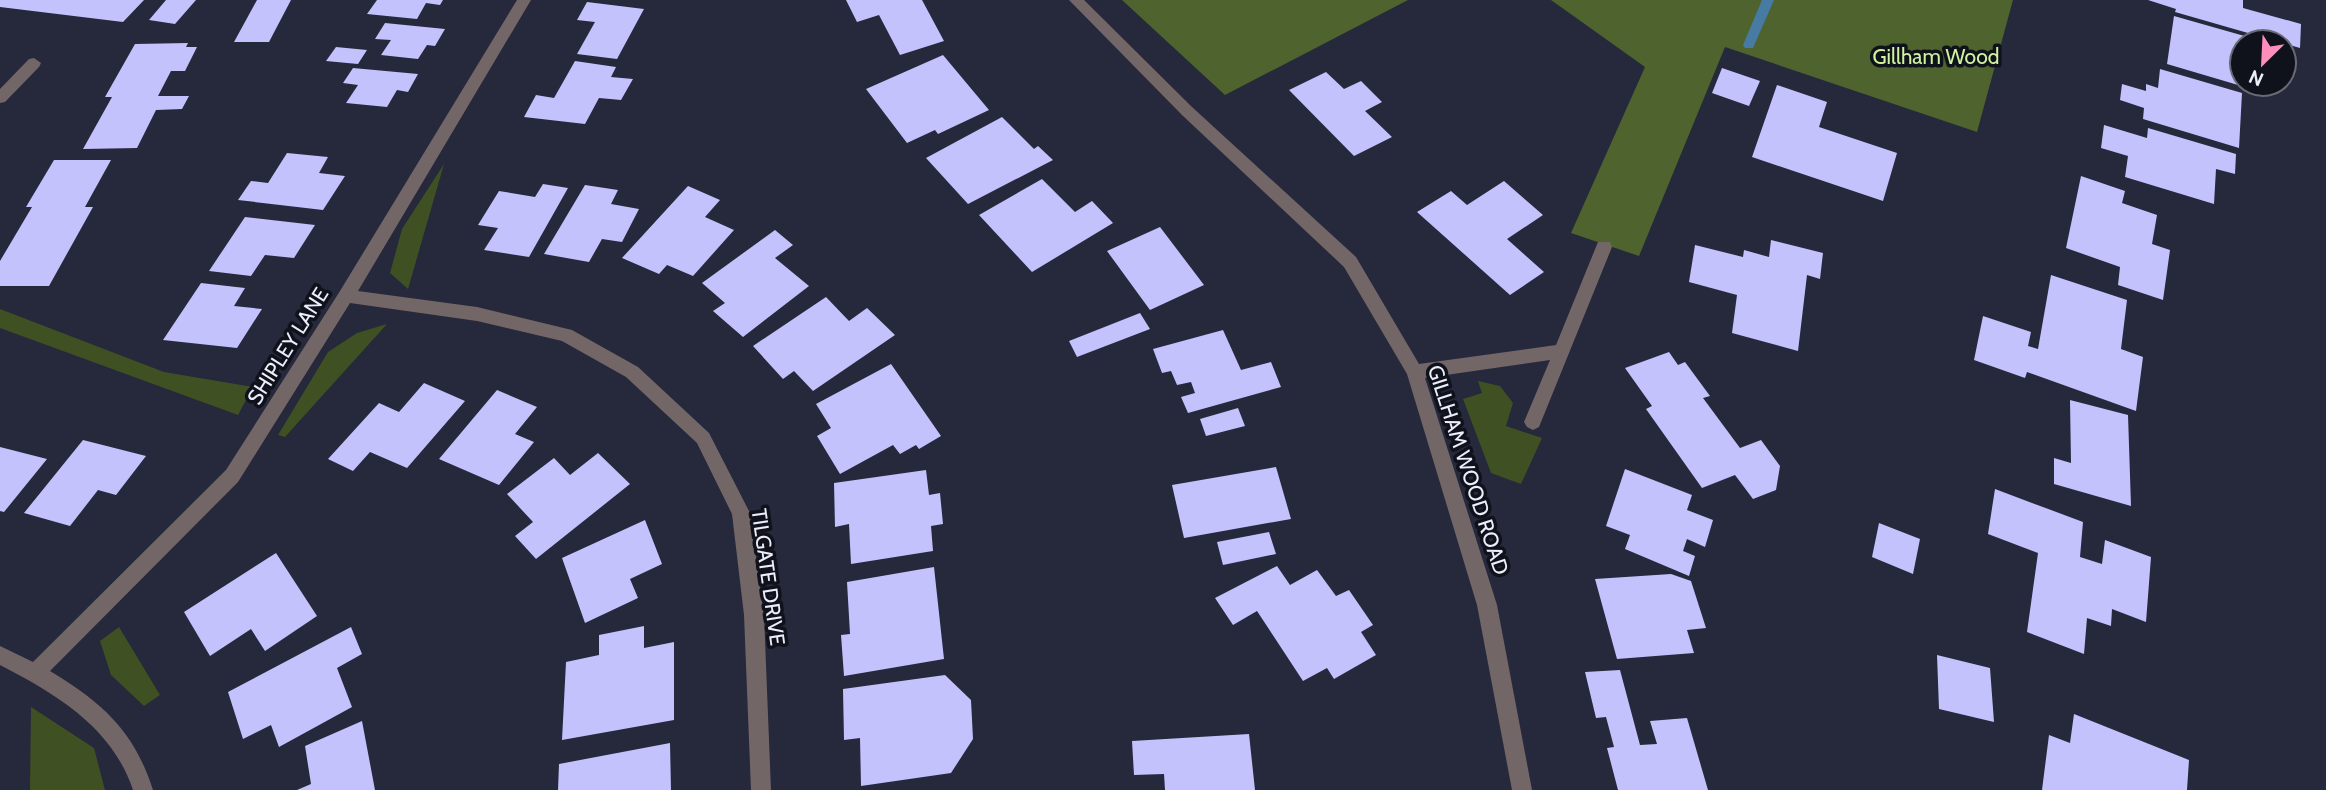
<svg xmlns="http://www.w3.org/2000/svg" width="2326" height="790" font-family="Cabin,sans-serif">
<style>
.green{fill:#3f5023}
.forest{fill:#4e632d}
.lines{fill:none;stroke-linecap:round;stroke-linejoin:round}
.stream{fill:#477ba3;fill-rule:evenodd}
.building{fill:#c4c2fd}
.minor{fill:#736667;fill-rule:evenodd}
.labels{text-anchor:middle;stroke-width:7;stroke-linejoin:round;paint-order:stroke}
.park-label{font-size:21px;fill:#d0f3a0;stroke:#10121b}
.street-label{font-size:21px;fill:#eceefc;stroke:#10121b}
</style>
<rect width="100%" height="100%" fill="#26283c"/>
<path class="green" d="M444,164l-36,125 -18,-16 12,-44z
M0,309l164,63 89,15 -15,28 -238,-87z
M387,324l-102,113 -7,-2 50,-83 29,-19z
M1478,381l22,5 13,17 -7,23 36,12 -21,46 -30,-11 -28,-74 19,-6z
M119,627l41,68 -16,11 -33,-31 -11,-34z
M31,707l63,41 11,42h-75z"/>
<path class="forest" d="M1122,0h286l-183,95z
M1551,0h462l-36,132 -252,-85 -86,209 -68,-23 74,-166z"/>
<g class="lines">
<path class="stream" d="M1762,0h12l-21,48h-8l-2,-3z"/>
</g>
<path class="building" d="M0,0h144l-21,22 -123,-15z
M166,0h30l-21,24 -26,-4z
M257,0h34l-22,42h-35z
M377,0h66l-3,5 -14,-2 -9,16 -50,-5z
M846,0h76l22,41 -44,14 -21,-40 -22,7z
M2148,0h95v8l58,16 -1,24 -125,-36 1,-3z
M587,2l57,7 -27,50 -40,-5 18,-32 -18,-2z
M2174,16l88,25 -20,1 -4,43 -71,-21z
M385,23l60,6 -10,17 -8,-1 -9,14 -37,-4 10,-15 -16,-1z
M188,43l-2,4h11l-12,24h-14l-13,25h31l-7,13 -26,1 -19,38 -54,1 29,-52h-7l30,-53z
M336,47l31,3 -9,14 -32,-3z
M943,55l46,55 -51,24 -3,-4 -28,13 -41,-54z
M575,61l41,6 -5,10 22,2 -12,21 -22,-2 -14,26 -61,-7 12,-22 18,3z
M353,68l65,6 -10,18 -11,-2 -10,17 -41,-4 12,-18 -15,-2z
M1722,68l38,13 -11,25 -37,-13z
M2160,69l82,24 -3,55 -96,-29 1,-11 -24,-8 2,-16 24,7v-7l12,4z
M1326,72l18,17 17,-8 21,21 -17,9 27,26 -38,19 -65,-66z
M1777,85l50,17 -8,25 78,26 -14,48 -131,-44z
M1002,117l32,32 4,-3 15,14 -85,44 -42,-46z
M2104,125l43,13 1,-10 88,26 -1,20 -19,-5 -2,35 -89,-27 3,-21 -27,-8z
M287,153l41,4 -9,16 26,3 -22,34 -85,-10 13,-19 17,2z
M54,160h57l-26,47h8l-44,79h-49v-25l32,-54h-6z
M2081,176l44,15 -3,12 35,12 -5,29 18,6 -7,50 -45,-15 2,-18 -54,-19z
M1042,179l33,33 17,-11 21,22 -81,49 -53,-57z
M1504,181l39,34 -36,24 37,33 -34,23 -93,-83 34,-21 16,14z
M543,184l25,4 -39,69 -45,-7 14,-22 -20,-3 21,-34 36,6z
M585,185l33,5 -7,14 28,5 -17,33 -20,-3 -13,23 -45,-8z
M688,186l32,14 -15,17 29,13 -41,46 -26,-11 -8,9 -37,-16z
M245,217l70,8 -21,33 -29,-3 -14,21 -42,-5z
M1160,227l44,58 -54,25 -43,-59z
M775,230l18,15 -18,13 34,28 -66,51 -30,-26 12,-8 -23,-20z
M1771,240l52,13 -3,26 -13,-4 -9,76 -66,-18 5,-38 -48,-13 6,-37 48,12 1,-7 25,7z
M2051,275l76,25 -6,49 22,8 -7,54 -109,-39 -2,6 -51,-18 9,-44 48,16 -3,14 10,3z
M201,283l44,5 -11,18 28,3 -25,39 -74,-8z
M826,297l23,24 18,-13 28,27 -82,56 -19,-20 -11,8 -30,-33z
M1140,313l10,16 -73,28 -8,-16z
M1223,330l18,40 30,-8 10,25 -93,26 -7,-16 14,-4 -4,-11 -14,3 -6,-14 -9,2 -9,-24z
M1669,352l9,13 7,-3 25,34 -7,2 37,50 21,-8 19,26 -4,24 -23,9 -18,-24 -33,13 -56,-79 6,-3 -27,-38z
M891,364l50,72 -22,13 -3,-4 -16,9 -7,-9 -53,29 -23,-38 14,-8 -15,-24z
M424,383l41,18 -58,67 -37,-16 -17,19 -25,-12 51,-56 20,9z
M497,390l40,17 -22,27 19,8 -35,43 -60,-26z
M2070,400l58,15 3,91 -77,-22v-26l17,5z
M1238,408l7,18 -39,10 -6,-17z
M83,440l63,16 -30,39 -18,-5 -28,36 -46,-13z
M0,447l47,12 -43,53 -4,-1z
M598,453l32,31 -94,75 -21,-23 18,-14 -26,-28 47,-36 16,17z
M1276,467l15,52 -107,19 -12,-53z
M1625,469l67,26 -5,15 26,10 -8,27 -18,-8 -4,12 12,5 -6,20 -64,-27 5,-14 -24,-9z
M926,470l3,25 11,-2 3,31 -12,2 2,25 -82,13 -2,-40 -14,3 -1,-44z
M1995,489l88,33 -3,35 22,7 3,-24 46,17 -5,65 -34,-13 -1,17 -24,-8 -3,36 -57,-22 11,-79 -50,-19z
M645,520l17,44 -32,15 8,19 -53,25 -23,-65z
M1879,523l41,16 -7,35 -41,-17z
M1269,532l7,22 -53,11 -6,-23z
M276,553l41,63 -52,35 -14,-22 -41,27 -26,-44z
M1277,566l13,19 27,-15 19,26 13,-6 24,35 -12,7 15,23 -42,24 -7,-11 -24,13 -46,-70 -24,14 -18,-27z
M934,567l10,92 -100,17 -3,-41 9,-1 -3,-52z
M1671,574l20,7 15,47 -19,2 7,23 -77,6 -22,-80z
M644,626v22l30,-6v78l-112,20 4,-78 33,-7v-20z
M351,627l11,27 -25,14 15,39 -73,40 -8,-22 -28,14 -15,-47z
M1937,655l53,13 4,54 -55,-13z
M1620,670l20,75 17,-1 -7,-23 37,-3 21,72h-90l-11,-42 7,-1 -8,-30 -10,1 -11,-46z
M945,675l26,25 2,39 -22,34 -90,13 -1,-48 -16,2 -1,-51z
M2074,714l115,46 -2,30h-145l7,-55 21,8z
M362,721l13,69h-78l14,-6 -6,-38z
M1249,734l6,56h-90l-1,-16 -30,1 -2,-34z
M670,743l1,47h-113l1,-26z"/>
<g class="lines">
<path class="minor" d="M517,0h14l-173,291 119,16 95,23 66,37 71,66 41,80 14,102 7,175h-20l-7,-175 -12,-101 -35,-71 -71,-66 -64,-36 -85,-20 -127,-18 -112,179 -188,189c53,32 84,60 103,119h-20c-21,-63 -77,-96 -133,-125v-19l33,16 193,-192 114,-179z
M1069,0h15l108,107 164,150 63,107 137,-19 42,-103h12l2,5 -73,180 -6,3 -6,-3 -3,-5 26,-62 -125,18 72,227 35,185h-20l-35,-185 -70,-231 -63,-107 -162,-152z
M34,58l7,5 -2,4 -34,35 -5,1v-14l29,-30z"/>
</g>
<g class="labels">
<g class="park-label">
<text x="1936" y="64">Gillham Wood</text>
</g>
<g class="street-label">
<text transform="translate(288 346) rotate(-58)" y="7">SHIPLEY LANE</text>
<text transform="translate(1468 470) rotate(72)" y="7">GILLHAM WOOD ROAD</text>
<text transform="translate(768 577) rotate(82)" y="7">TILGATE DRIVE</text>
</g>
</g>
<g transform="translate(2263 63) rotate(204)"><circle r="33" fill="#10121b" stroke="#686a75" stroke-width="2"/>
<path d="M0-5L12 26L0 18L-12 26Z" fill="#ff8eba"/>
<text y="-10" font-size="19" font-weight="bold" text-anchor="middle" fill="#eceefc">N</text>
</g>
</svg>
